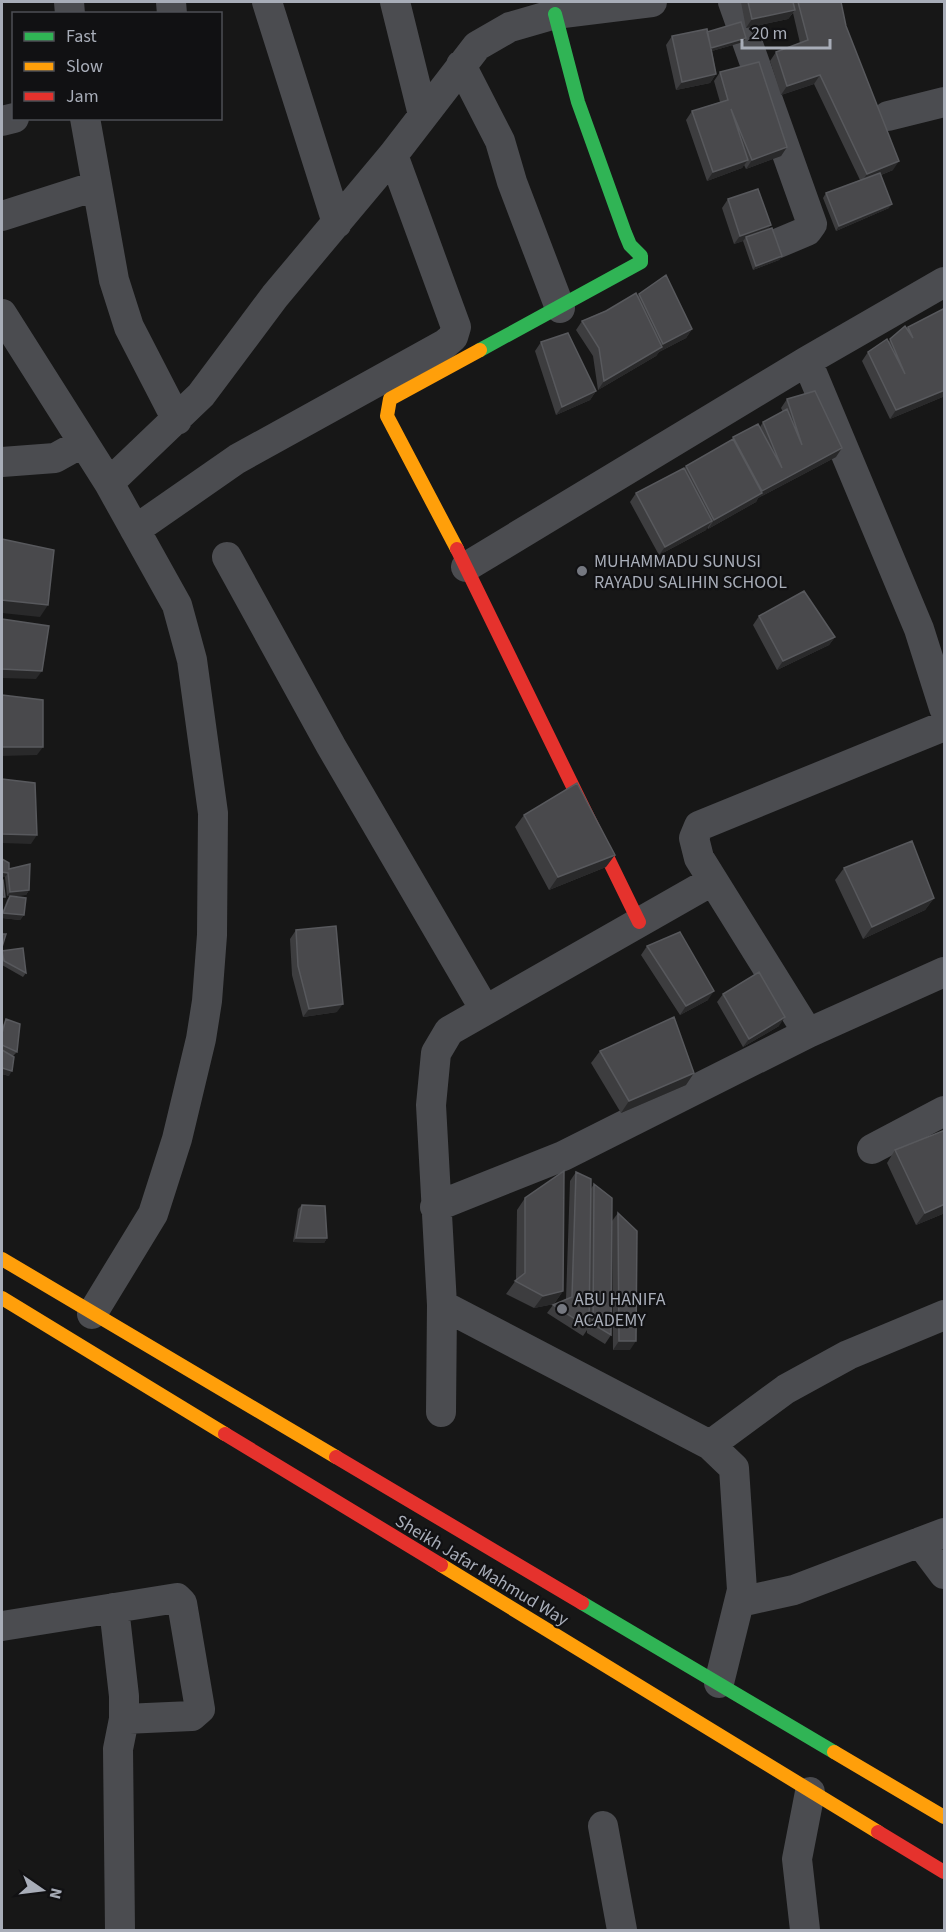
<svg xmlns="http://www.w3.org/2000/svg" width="946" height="1932" font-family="'Source Sans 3',sans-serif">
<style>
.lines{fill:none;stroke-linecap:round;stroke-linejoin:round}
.street{stroke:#4b4c50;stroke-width:30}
.fast{stroke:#30b455;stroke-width:14}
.slow{stroke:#ff9f0a;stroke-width:14}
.jam{stroke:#e5322d;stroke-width:14}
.wall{fill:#3d3d3f}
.shaded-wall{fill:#29292a}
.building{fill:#49494c;stroke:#58595d;stroke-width:1.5}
.poi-dot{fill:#757880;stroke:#111113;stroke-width:2}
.labels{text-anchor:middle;stroke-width:4.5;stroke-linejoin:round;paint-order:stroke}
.poi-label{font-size:18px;fill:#a8adb8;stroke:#111113;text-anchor:start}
.street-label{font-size:18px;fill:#a8adb8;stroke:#111113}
</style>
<rect width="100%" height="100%" fill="#171717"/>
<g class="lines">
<path class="street" d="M69,2l1,12
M171,2l1,12
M267,2l70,221
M395,2l28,113
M733,2l79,222 -5,7 -31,13
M461,65l39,76 12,41 48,126
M888,116l56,-14
M85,118l29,162 15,47 48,93
M2,121l12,-3
M2,216l94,-30
M2,314l107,169 68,122 15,55 21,153 -1,122 -5,66 -6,38 -24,100 -24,75 -61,100
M807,361l112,268 25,79
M2,462l53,-4 27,-15
M109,483l92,-88 74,-99 118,-141 84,-109 33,-19 45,-13 97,-12
M135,530l102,-71 208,-115 8,-7 3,-10 -63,-172
M227,557l104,189 154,264
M466,567l341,-206 137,-79
M808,1033l-109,-175 -5,-20 5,-12 245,-100
M872,1149l72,-38
M435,1207l128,-51 245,-123 136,-61
M442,1305l268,140 24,23 8,122 -23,93
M441,1412l1,-107 -11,-200 5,-52 13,-22 263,-150
M710,1445l76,-56 62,-34 96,-40
M920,1542l24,32
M740,1602l54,-12 150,-57
M114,1608l10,88v23l-6,30 2,181
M2,1626l175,-28 5,5 18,106 -8,7 -68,3
M603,1826l19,104
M805,1930l-8,-71 13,-67"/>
<path class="fast" d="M480,350l161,-88v-6l-11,-11 -5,-12 -47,-131 -23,-88
M582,1603l252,149"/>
<path class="slow" d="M457,549l-70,-133 3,-17 90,-49
M2,1259l334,198
M2,1298l223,136
M441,1565l437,267
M834,1752l110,65"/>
<path class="jam" d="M457,549l182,373
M225,1434l216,131
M336,1457l246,146
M878,1832l66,40"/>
</g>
<path class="wall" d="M741,2h100l5,24 47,144 -12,5 8,33 -53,23 -13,-33 3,-5 34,-13 -46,-96 -33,11 -11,-34 6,-9 24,-9 -7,-30 -5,6 -42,9z
M707,32l39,6 -3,4 -31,9 4,23 -6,9 -34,7 -10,-45 6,-9z
M720,72l67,75 -6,9 -35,13 -2,-4 -2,3 -35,13 -21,-61 6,-9 28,-9 -6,-21z
M728,199l40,30 14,27 -3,4 -26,10 -10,-29 -9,3 -12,-36z
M639,294l53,35 -6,9 -27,14 -3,4 -58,34 -5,-34 -17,-26 6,-9 56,-25z
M945,308v88l-55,23 -28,-58 6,-9 21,-10 1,-3 18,-12z
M541,342l55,49 -6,9 -34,15 -21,-64z
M787,399l49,58 -78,41 -2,4 -48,27 -1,-2 -1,3 -47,25 -29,-53 6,-9 48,-24 2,-3 45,-25 2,-4 27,-10 3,-5 20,-10 -2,-4z
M759,616l76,21 -6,8 -52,25 -24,-45z
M524,815l82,52 -57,23 -34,-63z
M2,859l7,10 20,21 -3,5 -15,1 13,19 -4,5 -18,-2v-5l5,-13 3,-4h-3l-2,-19h-3z
M844,868l90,30 -9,12 -62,29 -28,-59z
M296,930l41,82 -34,5 -11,-42 -2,-36z
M647,946l61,54 -28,15 -39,-60z
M2,951l24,22 -3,4 -21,-12z
M723,994l56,32 -36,21 -26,-45z
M6,1019l11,33 -4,4 -4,-2v22l-7,-2v-47z
M600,1051l86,34 -65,28 -30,-50z
M945,1130v83l-29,12 -29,-62 8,-13z
M576,1172l14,18 4,-6 18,37 6,-8 12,137h-17l-1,-129 -1,114 -6,9 -18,-11v-3l-4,6 -36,-23 6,-8 13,-6 4,-118z
M525,1198l38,93 -9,13 -20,4 -28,-14 10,-14 1,-70z
M302,1205l25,33 -3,5 -31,-1 5,-33z"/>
<path class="shaded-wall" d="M795,10l-7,9 -42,9 6,-9z
M746,38l-3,4 -38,11 3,-4z
M716,74l-6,9 -34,7 6,-8z
M820,75l-6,9 -33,11 6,-9z
M787,147l-6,9 -35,13 6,-9z
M748,160l-6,8 -35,13 6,-9z
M899,161l-6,9 -32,13 6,-9z
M892,204l-3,4 -53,23 3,-5z
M771,225l-6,9 -19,3 -3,4 -9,3 6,-8z
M782,256l-3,4 -26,10 3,-4z
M692,329l-6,9 -27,14 -3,4 -58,34 6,-9 56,-33 3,-4z
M945,390v6l-55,23 6,-9z
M596,391l-6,9 -34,15 6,-8z
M842,448l-6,9 -78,41 -2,4 -48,27 6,-9 45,-26 3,-3z
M712,521l-6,9 -47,25 6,-8z
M2,600l46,5 -8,12 -38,-4z
M835,637l-6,8 -52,25 6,-9z
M2,669l40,2 -6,8 -34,-1z
M2,747h41l-6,8 -35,1z
M2,834l35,1 -6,9 -29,-1z
M615,855l-9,12 -57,23 9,-13z
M2,872l6,1 -3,4h-3z
M29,890l-3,5 -19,1 3,-4z
M934,898l-9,12 -62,29 9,-12z
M3,913l21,2 -4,5 -18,-2v-3z
M714,991l-6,9 -28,15 6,-9z
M343,1004l-6,8 -34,5 6,-8z
M785,1017l-6,9 -36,21 6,-8z
M2,1068l10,3 -3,5 -7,-2z
M694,1073l-8,12 -65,28 8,-12z
M945,1204v9l-29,12 9,-12z
M296,1238h31l-3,5 -31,-1z
M563,1291l-9,13 -20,4 9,-12z
M619,1341h17l-6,9h-17z"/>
<path class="building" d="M748,2h45l2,8 -43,9z
M798,2h43l5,24 53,135 -32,13 -47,-99 -33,11 -11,-34 32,-12z
M741,22l5,16 -35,10 -4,-16z
M707,29l9,45 -34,8 -10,-46z
M759,62l28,85 -35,13 -21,-51 17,51 -35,12 -21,-61 36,-11 -8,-28z
M880,173l12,31 -53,22 -13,-33z
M758,189l13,36 -31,11 -12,-37z
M772,228l10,28 -26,10 -10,-29z
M666,275l26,54 -29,15 -24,-50z
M636,293l26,54 -58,34 -5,-33 -17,-27 24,-10z
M945,308v82l-49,20 -28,-58 19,-13 18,35 -15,-35 15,-13 8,12 -5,-11z
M568,333l28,58 -34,16 -21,-65z
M815,391l27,57 -80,43 -29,-54 25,-13 24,44 -19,-46 24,-13 15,36 -15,-46z
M733,439l29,54 -48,27 -28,-54z
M684,468l28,53 -47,26 -29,-54z
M2,539l52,11 -6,55 -46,-5z
M804,591l31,46 -52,24 -24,-45z
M2,619l47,7 -7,45 -40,-2z
M2,695l41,5v47h-41z
M2,779l33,4 2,52 -35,-1z
M577,783l38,72 -57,22 -34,-62z
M912,841l22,57 -62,29 -28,-59z
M2,859l7,4v6l21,-5 -1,26 -19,2 -2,-19 -6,-1z
M2,879l1,1 2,17h-3z
M10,896l16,2 -2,17 -21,-2z
M336,926l7,78 -34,5 -11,-43 -2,-36z
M680,932l34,59 -28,15 -39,-60z
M2,934h4l-4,13z
M23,948l3,25 -22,-12 -2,-10z
M759,972l26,45 -36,22 -26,-45z
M674,1017l20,56 -65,28 -29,-50z
M6,1019l14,5 -3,28 -15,-7v-12z
M2,1050l12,7 -2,14 -10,-3z
M945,1130v74l-20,9 -30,-63z
M564,1171l-1,120 -20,5 -28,-15 10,-8v-75z
M576,1172l15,7 -2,149 -36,-23 19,-8z
M594,1184l18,14 -1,137 -18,-11z
M302,1205l23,1 2,32h-31z
M618,1213l19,18 -1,110h-17z"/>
<g class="poi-dot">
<circle cx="582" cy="571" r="6"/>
<circle cx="562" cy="1309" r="6"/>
</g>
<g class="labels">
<g class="poi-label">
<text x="594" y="567">MUHAMMADU SUNUSI<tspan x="594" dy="21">RAYADU SALIHIN SCHOOL</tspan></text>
<text x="574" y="1305">ABU HANIFA<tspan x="574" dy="21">ACADEMY</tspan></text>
</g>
<g class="street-label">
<text transform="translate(482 1570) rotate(31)" y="6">Sheikh Jafar Mahmud Way</text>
</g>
</g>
<rect width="946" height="1932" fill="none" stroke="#a8adb8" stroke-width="6"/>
<rect x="12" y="12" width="210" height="108" fill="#111113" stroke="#4d4f55" stroke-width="1.5"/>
<rect x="24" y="32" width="30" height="9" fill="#30b455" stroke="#4d4f55" stroke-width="1.5"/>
<text x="66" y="42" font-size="18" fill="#a8adb8">Fast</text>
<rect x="24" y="62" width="30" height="9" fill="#ff9f0a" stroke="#4d4f55" stroke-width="1.5"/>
<text x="66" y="72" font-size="18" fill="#a8adb8">Slow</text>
<rect x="24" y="92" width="30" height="9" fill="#e5322d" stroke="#4d4f55" stroke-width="1.5"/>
<text x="66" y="102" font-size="18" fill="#a8adb8">Jam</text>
<g transform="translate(42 1890) rotate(104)" stroke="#111113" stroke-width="4.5" paint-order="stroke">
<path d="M0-4.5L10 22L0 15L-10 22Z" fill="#a8adb8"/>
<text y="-9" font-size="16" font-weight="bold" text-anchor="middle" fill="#a8adb8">N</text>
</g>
<path d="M742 39v9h88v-9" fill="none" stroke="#a8adb8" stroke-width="3"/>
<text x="751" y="39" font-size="18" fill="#a8adb8" stroke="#111113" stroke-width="4.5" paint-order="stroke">20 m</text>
</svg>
